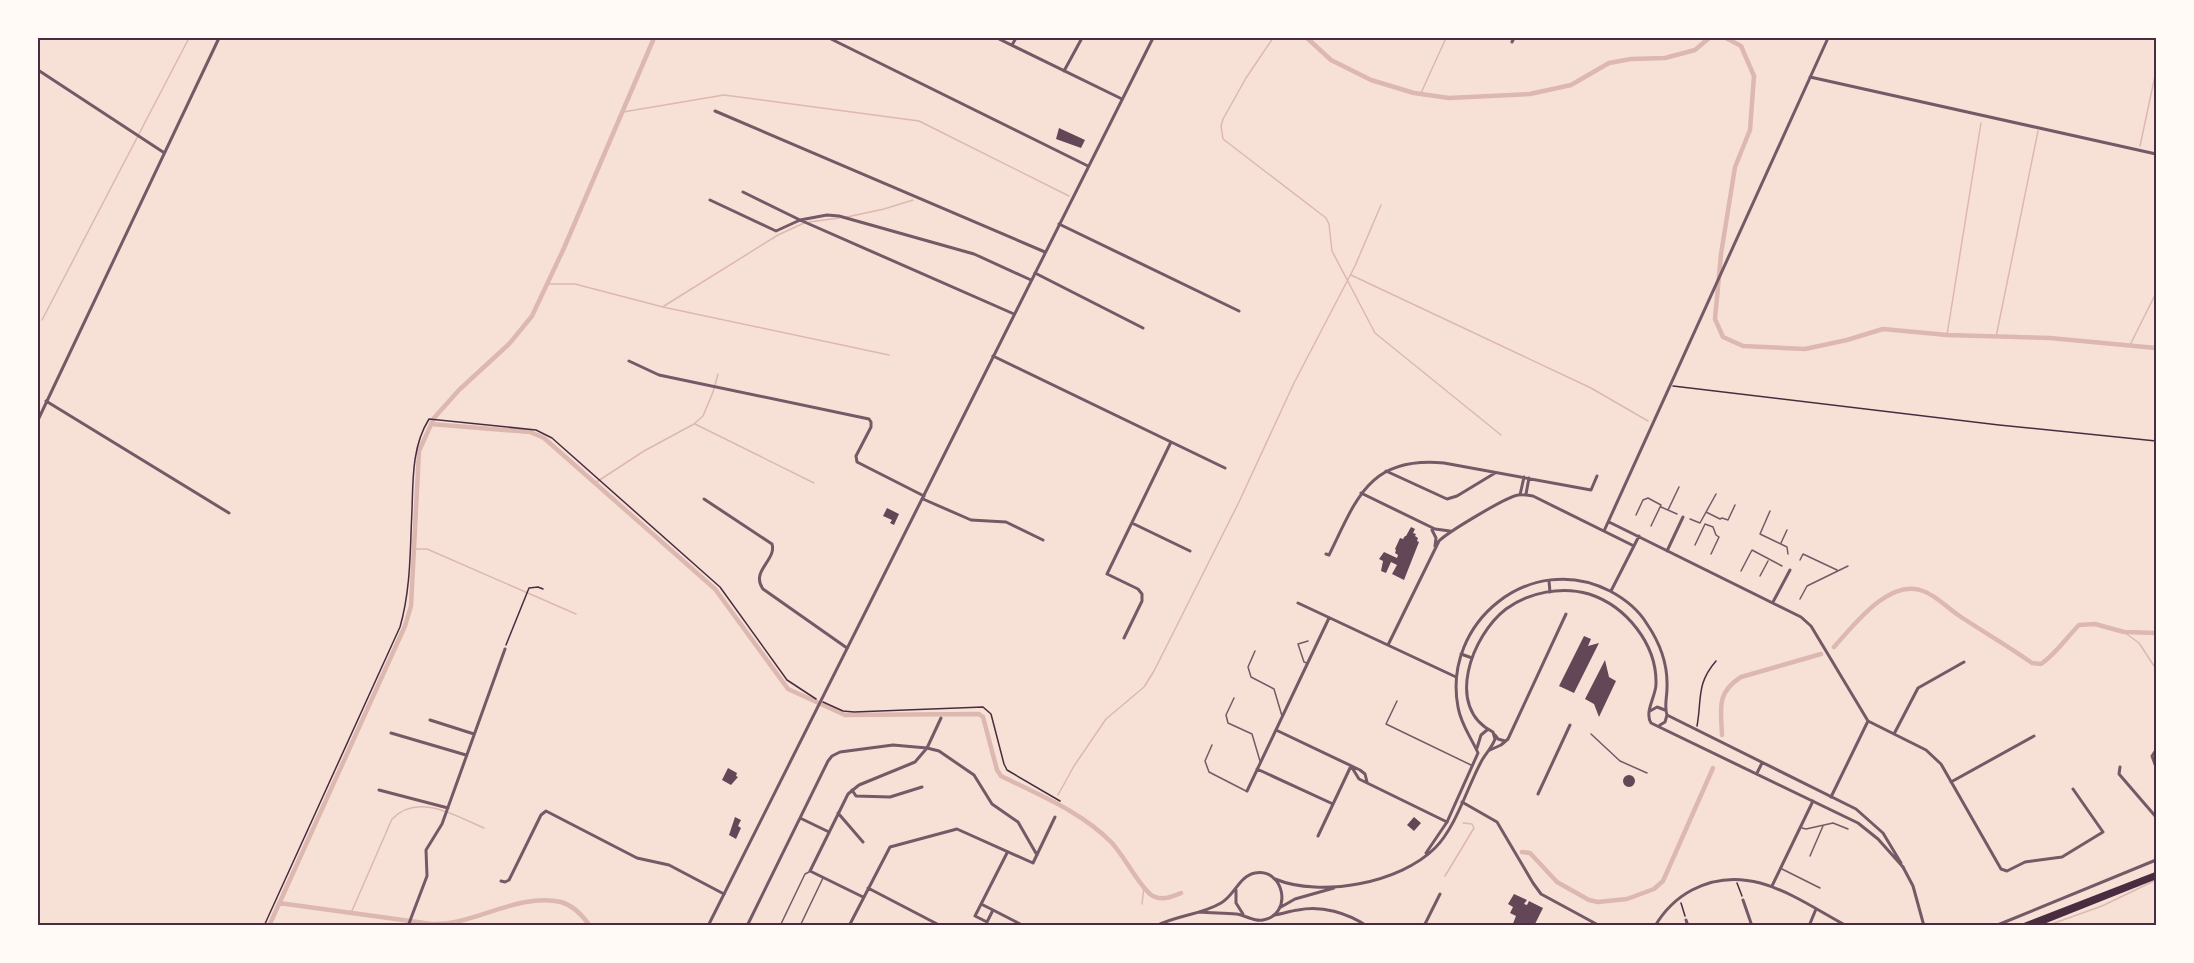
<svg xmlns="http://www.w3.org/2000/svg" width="2194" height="963" font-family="Mulish,sans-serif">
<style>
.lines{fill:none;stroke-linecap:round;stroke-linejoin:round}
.stream{stroke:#dcb8b0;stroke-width:1.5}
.canal{stroke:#dcb8b0;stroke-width:4.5}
.building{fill:#644757}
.path{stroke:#4a2c40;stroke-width:1.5}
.service{stroke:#755966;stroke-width:1.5}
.minor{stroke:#755966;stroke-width:3}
.tertiary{stroke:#755966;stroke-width:3}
.primary{stroke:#4a2c40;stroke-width:4.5}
.neatline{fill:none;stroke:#4a2c40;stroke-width:2}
</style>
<rect width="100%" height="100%" fill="#f7e1d7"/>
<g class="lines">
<path class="stream" d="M1273,38l-27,40 -23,41 -2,7 2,13 103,79 3,6 3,27 43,82 126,102
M1421,93l25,-55
M623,112l101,-17 195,26 150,75
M2140,146l16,-75
M847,217l37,-8 29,-9
M809,222l30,-4
M1351,275l240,113 57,33
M548,284h27l88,23 226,48
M664,306l114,-71 26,-12
M42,320l147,-282
M1947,335l34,-212
M1996,337l42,-206
M2130,345l26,-52
M695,424l119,59
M595,483l49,-32 50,-27 9,-8 10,-24 5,-18
M414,549h13l149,65
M2124,632l15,11 17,26
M1058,795l16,-29 32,-47 38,-32 10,-16 85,-169 55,-119 61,-117 26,-61
M1055,803v-2
M1445,876l29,-48 -2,-4 -9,-1
M1142,904l2,-18
M351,913l41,-94c26,-27 64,-3 92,9
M2046,926l56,-20 54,-26"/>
<path class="canal" d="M1307,38l24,22 40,20 43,13 35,5 81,-4 41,-9 38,-22 22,-4 34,-1 30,-8 14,-12
M1726,38l15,8 13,30 -4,54 -15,37 -14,87 -6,65 8,18 20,9 62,3 42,-9 36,-11 64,6 103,3 106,10
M431,424l99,8 14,6 171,151 73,100 57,26 134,-1 4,3 14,53 4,6c38,19 81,36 111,67 12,13 26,41 38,51 10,8 21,3 31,-1
M1834,647c20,-22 55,-69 89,-56 14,5 23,16 35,24 24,16 50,31 74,48l9,1c16,-11 25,-26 38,-39l16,-1 29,8 32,1
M1722,735c-1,-27 -6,-42 19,-58l80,-23
M1522,852l8,1 27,29 32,18 9,2 29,-3 27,-10 9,-8 50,-113
M279,903l153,21c7,0 16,0 23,-2 34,-7 71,-28 106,-20 11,3 22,14 29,24
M269,926l136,-300 6,-20 8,-155 15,-33 25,-28 50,-46 23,-28 32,-68 90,-210"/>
</g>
<path class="building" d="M1059,128l26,12 -4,8 -25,-9z
M887,508l12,6 -5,11 -4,-2 2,-3 -9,-4z
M1411,527l4,2 -2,4 3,1 -1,2 3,2 -1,3 2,1 -15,38 -12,-6 5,-9 -6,-3 -5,11 -5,-2 2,-10 -4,-2 5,-7 13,6 1,-3 -3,-2 1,-3 -1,-1 5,-11 3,1 2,-3h1z
M1584,636l7,3 -3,7 11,-3 -25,50 -15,-7z
M1605,660l4,17 7,4 -17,36 -5,-13 -9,-5z
M728,768l9,5 -1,3 2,1 -7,8 -9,-5z
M1623 781a6 6 0 1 1 12 0a6 6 0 1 1-12 0Z
M735,817l6,3 -3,6 3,2 -5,11 -7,-4z
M1414,817l7,6 -7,8 -7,-6z
M1514,894l13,6 -3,4 3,1 2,-4 14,7 -9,18h-22l4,-10 -6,-3 3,-6 -5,-3z"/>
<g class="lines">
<path class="path" d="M1673,386l326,39 157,16
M506,645l23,-57 9,-1 5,2
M823,702l20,9 11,1 129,-5 8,7 13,50 3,6 53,31
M1697,726c5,-27 -1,-42 19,-65
M1737,883l5,13
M1681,903l4,13
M264,926l136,-299c11,-38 10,-78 12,-117 1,-31 0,-64 17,-91l107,11 16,8 168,149 67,93 29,19"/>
<path class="service" d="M1661,507l16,7
M1668,510l11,-23
M1770,511l-10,23 27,13 1,7
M1706,512l14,7 2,-1 6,2 7,-15
M1636,515l7,-15 5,-2 13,7 -10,21
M1690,519l10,4
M1700,523l16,-29
M1781,543l6,-13
M1695,545l10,-21 8,3 3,8 3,2 -8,17
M1800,560l3,-6 34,16
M1741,571l11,-21 30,16
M1760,576l8,-15
M1800,599l7,-13 41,-20
M1255,651l-7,16 3,10 23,12 8,27
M1307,663l-3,-1 -6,-18 10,-3
M1234,698l-8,17 2,8 24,11 8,27
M1397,701l-11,23 85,41
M1591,734l29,27 27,12
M1212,745l-7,16 4,11 37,19
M1802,828l4,1 27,-6 15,6
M1810,856l13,-30
M1782,869l38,19
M780,926l25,-52 4,-2
M800,926l23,-48"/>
<path class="minor" d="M829,38l259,128
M997,38l125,61
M1512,42l2,-4
M1012,45l4,-7
M38,70l125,82
M1064,71l18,-33
M1810,77l346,77
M715,111l330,141
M743,192l57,28 214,94
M710,200l66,31 24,-11 27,-5 12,1 135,38 57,26
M1059,224l180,87
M1035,273l108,55
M993,356l232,112
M629,361l30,14 210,44 2,3v5l-15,29 1,6 67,34
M46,401l183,112
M38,420l181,-382
M1386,471l61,28 10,-3 38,-23
M1361,493l74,36 15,2
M1526,494l3,-16
M1520,495l4,-18
M704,499l68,45c5,16 -22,27 -9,45l84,59
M923,499l48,21 35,2 37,18
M1609,522l192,95 10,9 57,95 58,29 15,14 60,105 6,2 18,-9 37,-5 41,-25 -30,-43
M1132,523l58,28
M1432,530l4,8 -1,8
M1604,531l224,-493
M1667,551l16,-34
M1326,554l3,1c28,-57 40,-99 115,-92l147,27 6,-14
M1549,581l1,11
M1611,591l28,-55
M1773,602l17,-32
M1298,603l158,74
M1124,638l18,-37v-7l-4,-5 -31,-15 64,-132
M1388,645l51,-104c9,-9 67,-44 79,-46 5,-1 10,0 15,1l101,50
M430,720l44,14
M1276,730l84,40 5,4 2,8
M391,733l75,22
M1894,734l24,-46 46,-26
M1495,735l3,4 7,2
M1477,748l4,-13 6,-5
M1490,750l11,-5 7,-6 58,-125
M2156,750l-4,6 4,11
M1351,766l8,13 88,43
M2120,767l-1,7 37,43
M1257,769l76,35
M1951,782l83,-46
M379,790l69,18
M852,790l4,6 34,1 32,-10
M1247,791l82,-173
M1538,794l32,-69
M1831,797l37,-76
M1462,802l35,20 36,61 8,11 59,32
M838,813l25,29
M800,818l29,14
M1318,836l32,-68
M1903,867l10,19 11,40
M501,881l4,1 4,-2 32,-65 5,-4 91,47 32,7 55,29
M1772,886l41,-85
M868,888l73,38
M863,897l-53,-26 38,-77 11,-9 56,-23 12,-14 14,-30
M1743,900l9,26
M981,904l12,6 -6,12 -12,-6 32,-63
M993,910l31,16
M1274,915c8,-1 16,-4 24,-5 24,-5 49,3 69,16
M1686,920l2,6
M408,926l19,-50 -1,-26 16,-26 63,-175
M747,926l81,-165 4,-5 8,-4 53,-7 34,3 12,3 35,24 18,29 26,18 19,33
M849,926l41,-79 67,-18 76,34 22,-46
M1424,926l16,-32
M1655,926c9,-15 22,-28 37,-36 57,-30 106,10 155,36
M1809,926l7,-17
M1995,926l161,-66"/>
<path class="tertiary" d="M1461,654l11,4
M1650,711l7,-4 8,3
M1660,725l5,-3 2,-7
M1757,773l5,-10
M1426,853l21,-31 31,-69c-7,-16 -17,-28 -20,-46 -16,-85 73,-157 152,-116 15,8 28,18 37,33 13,19 21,41 20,64 0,9 -3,19 0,27l189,94 27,24 18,30
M1275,879c46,19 125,4 160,-31 21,-21 32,-60 46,-86 4,-8 11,-14 14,-23l-2,-7c-49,-24 -21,-97 13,-123 23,-17 56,-23 83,-15 37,12 68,50 67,90 0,12 -12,28 -5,39l207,100 20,16 25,28
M1236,890v13l7,11
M1281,907l14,-8 39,-11
M708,926l445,-888
M1156,926c21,-11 45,-11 65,-23 14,-8 18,-27 34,-30 30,-5 38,42 8,47 -10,2 -17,-5 -27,-6 -12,-1 -24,-1 -37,-2"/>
<path class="primary" d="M2022,926l134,-52
M2033,926l123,-49"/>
</g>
<rect width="2194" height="963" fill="none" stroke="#fffaf5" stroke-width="78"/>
<rect x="39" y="39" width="2116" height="885" class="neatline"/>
</svg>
